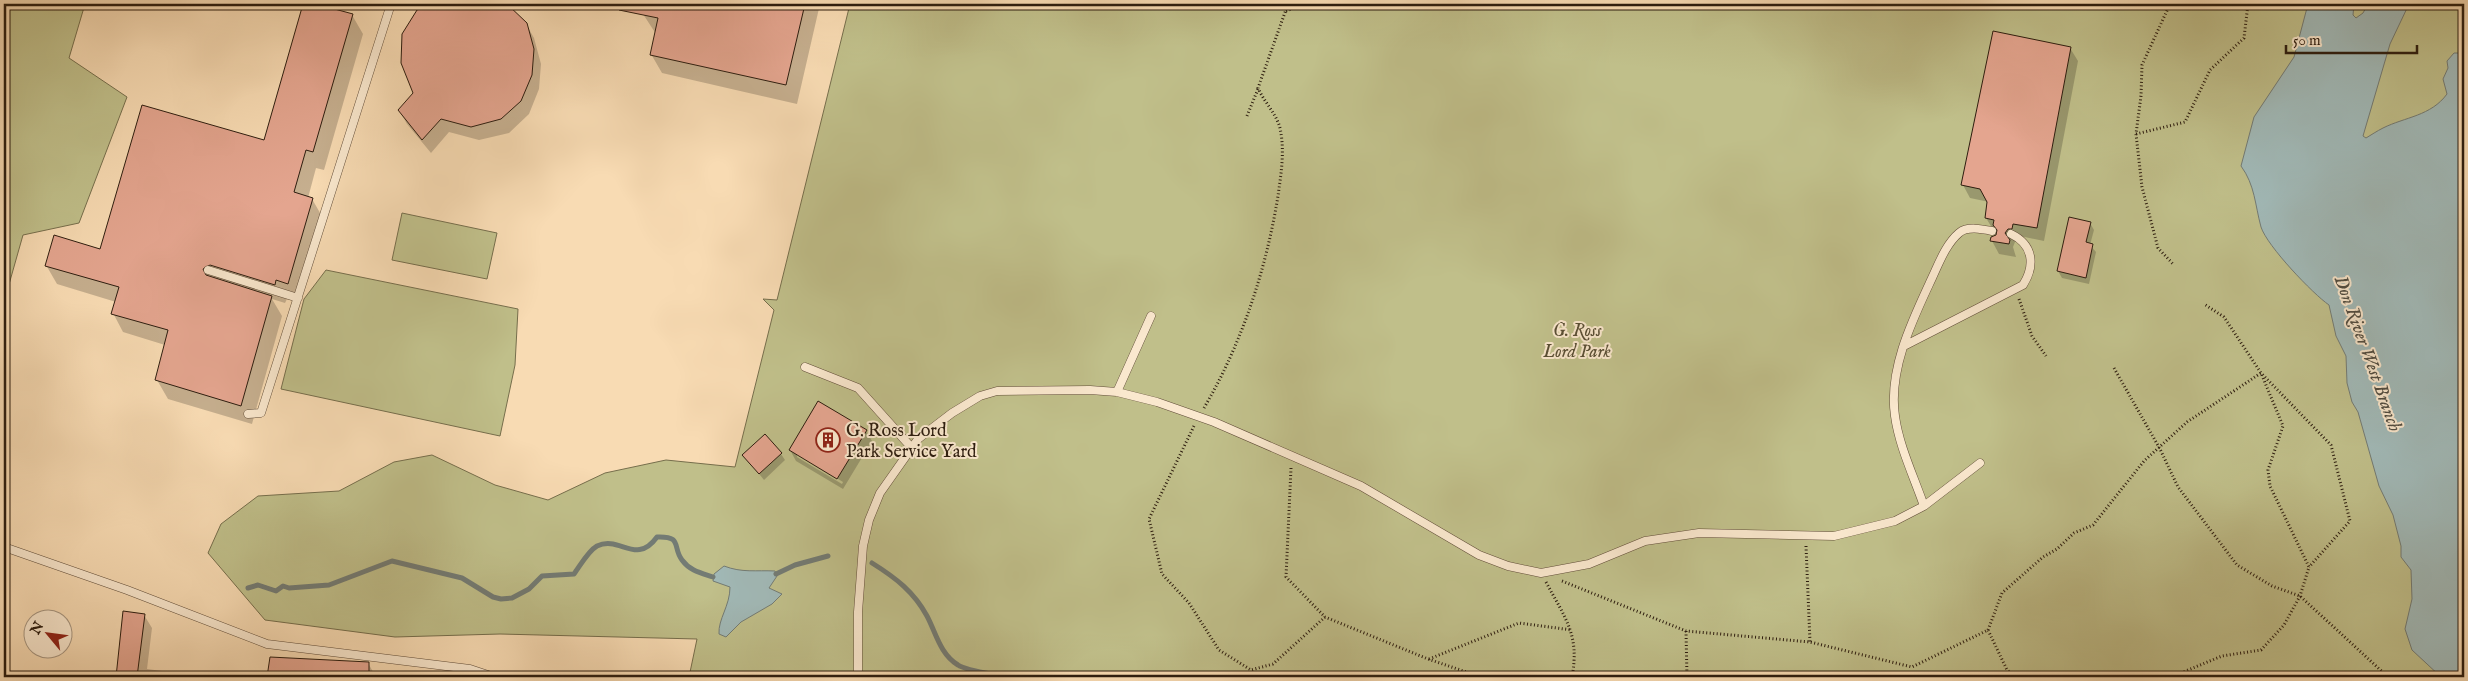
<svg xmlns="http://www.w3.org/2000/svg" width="2468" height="681" font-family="'IM FELL English',serif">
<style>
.green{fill:#c0bf8a;stroke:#766e4c}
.water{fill:#a1b9b7;stroke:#737b74}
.shadow{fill:#0003;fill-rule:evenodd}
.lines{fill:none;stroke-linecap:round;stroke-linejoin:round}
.stream{stroke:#737b74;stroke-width:5}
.building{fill:#e4a58f;stroke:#2d1d0f}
.service-casing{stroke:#604c38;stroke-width:9}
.path{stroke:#2d1d0f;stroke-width:3;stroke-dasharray:1 2.5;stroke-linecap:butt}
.service{stroke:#fae8ce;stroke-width:8}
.labels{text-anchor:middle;stroke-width:4;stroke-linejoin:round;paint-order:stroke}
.park-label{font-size:18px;font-style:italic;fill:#594e34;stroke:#fae8ce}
.poi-label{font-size:18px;fill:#2d1d0f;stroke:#fae8ce;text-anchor:start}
.water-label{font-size:19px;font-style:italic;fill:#504c41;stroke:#fae8ce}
</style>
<rect width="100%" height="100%" fill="#f8dbb3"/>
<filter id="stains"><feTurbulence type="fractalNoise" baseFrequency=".004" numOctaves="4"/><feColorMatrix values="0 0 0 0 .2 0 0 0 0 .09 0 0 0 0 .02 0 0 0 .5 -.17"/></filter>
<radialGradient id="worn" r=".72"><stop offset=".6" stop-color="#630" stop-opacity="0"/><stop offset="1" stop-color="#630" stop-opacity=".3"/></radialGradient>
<path class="green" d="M4,4h81l-16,54 58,39 -48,126 -56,12 -19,67z
M850,4h1614v673h-1775l8,-38 -197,-5 -105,3 -130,-17 -57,-67 13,-29 37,-28 81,-5 55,-29 38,-7 63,30 53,15 57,-27 61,-13 69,7 39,-157 -11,-11 14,1z
M402,213l95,20 -10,46 -95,-19z
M326,270l192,39 -3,56 -15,71 -219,-47 23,-90z"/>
<path class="water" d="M2308,4h46l-1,11 3,3 7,-5 5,-9h41l-19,40 -27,92 3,2c5,-3 11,-7 17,-10 22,-11 48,-12 64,-34l-4,-15 5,-11 -1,-7 7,-8h9l1,2v622h-23l-29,-27 -7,-21 7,-30 -1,-29 -10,-13v-11l-8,-31 -14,-29 -21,-74 -6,-10 -5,-19 -1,-27 -10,-20 -7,-31c-16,-11 -62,-59 -68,-78 -6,-22 -6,-42 -20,-61l13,-49 40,-60z
M724,566c18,7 32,4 51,5l2,5 -8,12 13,6 -10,10 -31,18 -15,15 -7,-3c-1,-15 11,-28 11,-47l-17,-6 1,-7z"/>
<path class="shadow" d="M305,4l47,11 11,19 -39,136 -8,-2 -8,30 4,1 11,19 -25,84 -11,-3 -2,4 -13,-4 10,17 -30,108 -84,-25 -11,-19 8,-35 -42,-13 -10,-19 3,-11 -59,-18 -11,-19 55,-15 164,-109z
M428,4h76l22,20 8,14 7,26 -2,25 -10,25 -20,19 -30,7 -30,-8 -18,21 -24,-29 -8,-14 16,-16 3,-83z
M645,4h175l-23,100 -135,-31 -11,-19 5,-20 -13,-20z
M2070,48l8,13 -34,180 -24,-5 -1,6h-4l-2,5 3,10 -17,-3 -7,-13 6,-9 -4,-1 -8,-13 3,-16 -19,-4 -7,-13z
M2090,223l4,7 -4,15 6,7 -7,32 -27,-6 -4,-7z
M866,431l6,10 -29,48 -47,-28 -6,-11zM797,454l46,28 -1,2 -45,-27z
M781,454l4,6 -21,20 -20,-25z
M124,612l20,3 8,13 -5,41 60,8h-90z
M271,658l97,5 8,14h-108z"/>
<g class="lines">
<path class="stream" d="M872,563c24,15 42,29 55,53 9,17 13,38 31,49 9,6 36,9 48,12
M776,574l19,-9 33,-9
M248,588l10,-3 18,6 7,-5 6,2 40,-3 63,-24 70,17 31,19 8,2 11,-1 17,-9 13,-13 32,-2c6,-8 14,-23 23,-28 23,-11 39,20 60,-9 26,-1 15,10 25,23 8,11 19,13 31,17"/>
</g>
<path class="building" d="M303,4h13l37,10 -40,138 -7,-2 -12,42 19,6 -25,86 -12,-4 -1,5 -65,-20 -7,4 3,6 66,21 -31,110 -86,-26 13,-50 -57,-16 8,-27 -74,-21 9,-31 46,14 42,-144 122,35z
M426,4h81l20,19 7,26 -2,26 -11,26 -20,18 -30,8 -30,-8 -19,21 -24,-30 15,-17 -12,-30 1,-29 15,-24z
M620,4h185l-19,81 -136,-30 8,-37 -39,-8z
M1993,31l78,16 -34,181 -24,-4 -1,5h-4l-3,4 5,7 -1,4 -19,-3 1,-4 5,-2 1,-5 -4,-5 1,-5 -9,-2 2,-16 -7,-13 -19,-4z
M2069,217l22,5 -5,20 7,2 -7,34 -29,-7z
M818,401l49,29 -30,49 -48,-29z
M765,434l17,19 -23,21 -17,-19z
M123,611l22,3 -8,63h-21z
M270,657l99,5v15h-102z"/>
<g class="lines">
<g class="service-casing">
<path id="service" d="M208,270l90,28
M1904,346l119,-61c12,-19 11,-40 -12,-51
M805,367l53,21 53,59
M1117,392l34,-76
M248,414l13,-1 130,-409
M1924,506c-10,-29 -25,-60 -29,-90 -7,-47 18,-97 37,-138 7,-15 14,-34 27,-45 8,-7 23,-4 33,-2
M4,547l123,43 140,54 203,25 24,8
M858,677v-65l5,-66 6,-26 11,-27 38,-54 34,-26 28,-17 17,-5 93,-1 27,2 40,10 57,20 147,64 118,69 29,11 33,7 48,-9 56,-23 54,-8 135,3 61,-15 29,-15 56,-43"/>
</g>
<path class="path" d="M2170,4l-28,61 -1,31 -5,38 6,53 16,61 16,17
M1286,11l19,-7
M1247,116l11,-27
M2136,134l49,-12 25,-52 34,-32 4,-34
M2019,299l13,37 14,20
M2114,368l46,81 18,38 59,78 35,21 28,10 88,81
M1204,408c38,-65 62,-138 74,-212 3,-22 7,-45 2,-68 -4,-15 -16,-26 -22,-40l30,-84
M1194,426l-45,93 13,55 27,29 30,47 32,20 22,-6 52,-47
M1291,468l-5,109 39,40 103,42 53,18
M1806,546l4,96
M1562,581l124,50 124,11 102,25 76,-37 19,40 9,7
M1546,582c19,36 34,53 26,95
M1988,630l14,-37 41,-36 14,-8 17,-16 19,-8 51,-64 43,-39 74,-49 70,72 19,76 -41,46
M1686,631l1,46
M1429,659l90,-36 53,7
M2171,677l51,-21 39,-6 23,-25 16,-29 9,-29 -39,-81 -2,-16 15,-44 -22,-53 -37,-56 -20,-13"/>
<use href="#service" class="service"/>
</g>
<defs>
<g id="building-ring" transform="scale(1.25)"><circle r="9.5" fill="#fae8ce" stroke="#8f2418" stroke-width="1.5"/><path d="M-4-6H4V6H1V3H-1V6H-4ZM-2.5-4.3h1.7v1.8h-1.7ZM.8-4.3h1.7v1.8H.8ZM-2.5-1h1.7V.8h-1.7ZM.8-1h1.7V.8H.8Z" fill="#8f2418"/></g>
</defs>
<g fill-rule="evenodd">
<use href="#building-ring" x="828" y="440"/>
</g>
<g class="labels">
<g class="park-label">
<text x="1577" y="336">G. Ross<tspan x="1577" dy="21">Lord Park</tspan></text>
</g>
<g class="poi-label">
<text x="846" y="436">G. Ross Lord<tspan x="846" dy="21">Park Service Yard</tspan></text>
</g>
<g class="water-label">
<text transform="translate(2369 353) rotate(70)" y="7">Don River West Branch</text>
</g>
</g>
<rect width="2468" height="681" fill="none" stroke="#f8dbb3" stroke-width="20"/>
<rect x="5" y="5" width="2458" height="671" fill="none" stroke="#2d1d0f" stroke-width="2.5"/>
<rect x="10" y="10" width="2448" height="661" fill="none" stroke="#2d1d0f"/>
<g transform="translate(48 634) rotate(299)"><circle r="24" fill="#fae8ce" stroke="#a89782"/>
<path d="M0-4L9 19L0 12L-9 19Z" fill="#8f2418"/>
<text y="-8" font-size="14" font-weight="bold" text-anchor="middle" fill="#2d1d0f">N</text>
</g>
<path d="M2286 45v8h131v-8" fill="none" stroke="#2d1d0f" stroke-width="2.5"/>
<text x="2293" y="45" font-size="15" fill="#2d1d0f" stroke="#fae8ce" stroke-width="4" paint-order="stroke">50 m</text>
<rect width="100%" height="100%" filter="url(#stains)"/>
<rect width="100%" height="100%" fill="url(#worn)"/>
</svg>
